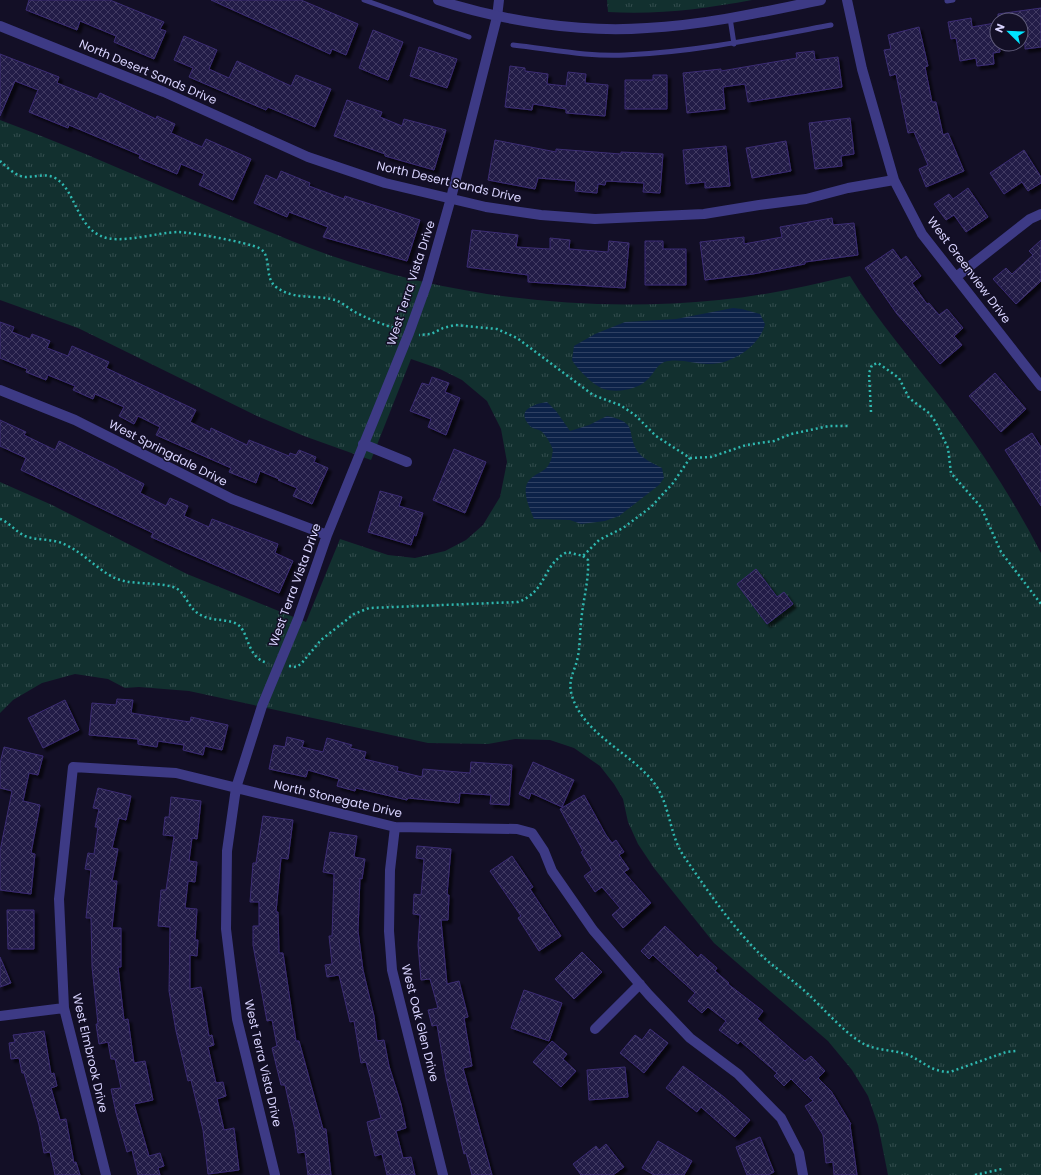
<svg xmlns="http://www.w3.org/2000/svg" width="1041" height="1175" font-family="Poppins,sans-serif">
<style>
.grass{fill:url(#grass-tufts)}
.water{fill:url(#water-rules)}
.building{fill:url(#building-cross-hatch);stroke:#3b2d73;filter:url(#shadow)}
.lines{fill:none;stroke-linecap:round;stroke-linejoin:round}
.path{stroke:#2fb8b0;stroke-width:2.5;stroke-dasharray:2 3;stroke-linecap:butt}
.service{stroke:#3d3a85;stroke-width:5}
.minor{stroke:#3d3a85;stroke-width:10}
.tertiary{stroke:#3d3a85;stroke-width:10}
.labels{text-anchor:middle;stroke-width:3;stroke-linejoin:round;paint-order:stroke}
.street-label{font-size:12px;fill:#d9d4ff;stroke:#130f26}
</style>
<defs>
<pattern id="grass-tufts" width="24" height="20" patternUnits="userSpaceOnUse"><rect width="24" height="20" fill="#12302f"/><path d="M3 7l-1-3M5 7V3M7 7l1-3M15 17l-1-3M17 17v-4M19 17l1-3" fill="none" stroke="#344d4e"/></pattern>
<pattern id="water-rules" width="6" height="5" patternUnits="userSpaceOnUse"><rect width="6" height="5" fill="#0c2248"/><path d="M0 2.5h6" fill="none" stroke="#2f4163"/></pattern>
<pattern id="building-cross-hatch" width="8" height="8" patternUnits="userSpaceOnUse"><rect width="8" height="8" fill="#241b47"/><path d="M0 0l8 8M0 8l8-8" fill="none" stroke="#433b63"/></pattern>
<filter id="shadow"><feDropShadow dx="3.5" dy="3.5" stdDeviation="1" flood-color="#0009"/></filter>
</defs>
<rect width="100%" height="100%" fill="#130f26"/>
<path class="grass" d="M607,0h145c-48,9 -95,15 -144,12z
M0,120c80,30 159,66 238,99 30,12 60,25 91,36 125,43 258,58 390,45 44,-4 88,-14 131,-24 28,46 64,86 97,129 35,46 67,96 94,148v622h-153l-10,-50 -10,-29 -16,-26 -24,-29 -114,-98 -60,-75 -16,-24 -10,-22 -5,-23 -9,-15 -14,-18 -26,-18 -24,-8 -35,-1 -27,5 -60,-1 -239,-52 -50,-4 -14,1 -17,-9 -33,-5 -33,9 -29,17 -13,13v-231l52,23 135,69 119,48 34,-83 48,16 27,3 30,-7 21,-11 17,-15 17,-28 7,-35 -6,-33 -14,-28 -25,-21 -22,-11 -29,-10 -40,101 -67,-24 -47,-20 -179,-88 -78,-28z"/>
<path class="water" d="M733,308l9,1 18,5 5,10c-5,22 -34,41 -57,40 -13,0 -26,-5 -39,-3 -12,1 -14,12 -22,19 -10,10 -31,13 -43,9 -10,-3 -27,-20 -32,-29l2,-14 21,-12 30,-12 51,-3z
M547,402l9,9 14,20 19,-6 18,-9c33,7 18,16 31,36 5,7 16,12 24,16l2,10 -5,7 -40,31 -14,5 -24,3 -11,-4 -36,-1c-5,-13 -16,-33 0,-43 6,-4 13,-6 16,-14 2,-3 2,-8 3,-12 -2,-6 -7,-15 -12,-19 -4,-2 -8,-2 -11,-5 -15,-16 4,-22 17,-24z"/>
<path class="building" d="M29,0h81l54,22 -4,7 6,2 -12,28 -40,-17 2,-6 -36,-15 -3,9 -51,-20z
M211,0h90l57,24 -12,31 -14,-6 -2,5z
M1041,8v39l-16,2v-7h-4v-22h-23v-6z
M971,18l1,9 23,-4 5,29 -7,1 1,11 -17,2 -1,-8 -16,3 -4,-23 -5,1 -3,-17z
M919,27l9,39 -3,1 7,35h4l7,33 5,-2 16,38 -38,16 -7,-18 9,-4 -14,-33 -6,1 -12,-59 -6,2 -6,-26 7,-1 -3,-14z
M373,30l30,12 -15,38 -29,-12z
M184,36l33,14 -8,19 20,9 8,-17 54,25 5,-11 35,14 -16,38 -47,-20 -2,3 -77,-33 4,-9 -19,-8z
M419,47l38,12 -10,29 -37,-12z
M814,51l1,9 23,-3 4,30 -94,15 -3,-18 -22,3 2,22 -38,4 -4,-40 38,-4v2l76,-13 -1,-5z
M0,54l59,23 -2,6 40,16 3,-6 56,26 1,-3 18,8 -4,9 31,14 4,-8 45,20 -18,41 -34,-15 5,-11 -23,-10 -4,10 -38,-16 1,-3 -71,-30 -1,3 -39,-16 9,-22 -23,-9 -15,35z
M510,66l15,2v3l23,3 -1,10 19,2 2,-14 18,2 -1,9 23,2 -3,31 -39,-3v-4l-33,-5 -1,6 -27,-3z
M653,75h14v34h-42v-29h28z
M347,100l35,12 -2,5 22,9 2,-7 42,11 -12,40 -49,-14v-2l-51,-18z
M850,118l4,36 -13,2 1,10 -27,3 -6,-46z
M495,140l61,12v-3l65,5v-2l42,2 -3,39 -17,-1 1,-9 -38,-2 -1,4 -7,-1 -1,9 -22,-2 1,-10 -38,-3 -3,11 -47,-9z
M786,141l5,30 -39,7 -6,-30z
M726,146l4,40 -25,2v-6l-19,2 -3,-34z
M1024,150l17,27v6l-13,8 -6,-9 -18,12 -14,-21z
M281,171l29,12 -1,3 35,13 1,-3 75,24 -13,41 -84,-24 5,-10 -39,-15 -2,5 -33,-14 12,-28 11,5z
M968,188l20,29 -22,15 -12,-17 -8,5 -12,-16 15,-10 4,5z
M832,218l1,7 21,-2 4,32 -53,7v2l-52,10 -48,6 -5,-38 44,-5v7l38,-7 -2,-10z
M472,230l46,5 -2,12 34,2v-11l20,2 -1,9 39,3 1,-11 20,2 -4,45 -97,-6v-7l-61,-8z
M1041,240v41l-25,23 -23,-25 13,-11 6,6 21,-19 -4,-4z
M645,241h18v8h23v36h-41z
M893,249l8,11 5,-4 15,20 -9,7 15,21 2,-1 10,12 8,-6 16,19 -9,8 8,9 -22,19 -43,-50 -32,-46z
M0,322l14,5 -2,5 18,7 2,-5 18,7 -3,7 21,8 4,-10 37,16 -3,6 90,42 -6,12 20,10 1,-4 36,17 2,-5 40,16 1,-3 6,2 3,-5 17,7 -2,5 14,6 -16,36 -19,-8 4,-8 -19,-8 1,-1 -19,-8 -4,12 -27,-11 2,-4 -75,-33 4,-8 -22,-11 -4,8 -15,-8 5,-9 -29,-13 -2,5 -20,-9 2,-4 -27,-11 -2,5 -20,-8 1,-3 -27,-11z
M995,373l31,36 -25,23 -32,-36z
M432,377l17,6 -4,9 15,6 -14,37 -18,-8 3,-8 -21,-8 12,-28 7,2z
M0,420l26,12 -2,3 31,15 4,-9 59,29v1l26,13 -4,9 26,13 4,-8 18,8 -4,10 25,11 3,-8 66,25 -3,9 18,8 -14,32 -128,-56 2,-4 -132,-63 5,-12 -26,-12z
M1032,433l9,14v59l-36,-56z
M454,449l32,13 -21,51 -32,-13z
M380,491l22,6 -3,9 24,7 -7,23 -2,-1 -3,10 -43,-13z
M756,569l21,28 7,-5 9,12 -26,20 -30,-40z
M117,699l16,1 -2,13 59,9 1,-5 37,8 -6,25 -17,-4 -2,9 -20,-5 1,-5 -26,-4 -1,6 -19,-3v-5l-49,-4 3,-32 24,2z
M65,700l14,30 -36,18 -15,-30z
M287,737l17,4 -2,6 21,5 4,-14 25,7 -2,3 16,4 -2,7 34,8 -1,4 25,6 1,-8 47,4 1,-11 41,3 -3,40 -19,-1 1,-9 -31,-2 -1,10 -51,-5 -1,2 -51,-12 -1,3 -18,-5 2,-7 -31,-9 -2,7 -37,-8 5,-24 11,2z
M4,747l39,9 -5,19 -9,-2 -6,28 17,4 -9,48 4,1 -4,40 -31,-4v-39l12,-60 -12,-3v-25z
M533,762l41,18 -12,27 -31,-14 -2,6 -10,-5z
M98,788l33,8 -5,24 -7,-2 -7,30 6,1 -6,32h5l-5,47h9v39h-3l6,53 4,-1 6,44 11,-2 8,39 -19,4 15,52 11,-3 4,13 -6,2 2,7h-22l-6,-25 -5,2 -11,-39 -5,-24 10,-1 -6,-29h-4l-3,-17 -9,2 -3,-20h2l-6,-57 -1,-49h-5l5,-48 -6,-1 3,-16 6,1 4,-27h-3l4,-18 -6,-1z
M584,795l22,40 6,8 4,-3 8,12 -5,3 10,14 -5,3 27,31 -28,25 -11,-13 8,-7 -18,-21 -7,5 -11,-16 8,-6 -11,-18 2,-1 -23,-42z
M171,797l30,4 -4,38 -5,-1 -3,23 8,1 -2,20 -7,-1 -3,27 12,1 -2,31h3l-1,16 -7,-1v34l11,-2 8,49 3,-1 2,10 -6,2 8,36 7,-1 3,14 -9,3 7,31 10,-2 5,42 -31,4 -5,-44 -12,-50 -3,1 -12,-50 -7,-40 1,-64 -12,-1 3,-36h5l8,-54 -11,-1 2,-18h4z
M263,816l30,4 -5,39 -7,-1 -5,54h2l1,41h4l13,88h3l24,88h3l5,46h-23l-3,-23 -7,1 -3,-23 -10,-45h-4l-9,-37 5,-2 -5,-26 -5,1 -14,-76v-19h6v-24h-9l3,-39h3z
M330,832l27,4 -3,21 11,2 -3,20 -2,-1 -2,53 5,39 11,46 3,25 7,-1 5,26 12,38 5,24 -10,3 7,27 8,-1 4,18h-28l-5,-21 -7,2 -8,-34 14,-4 -15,-56 -5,1 -7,-42 -4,1 -11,-47 -12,2 -2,-12 7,-1 -3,-28h3l2,-62 -11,-2z
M417,846l34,3 -4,46h2l-1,25h-7l6,64 12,-3 9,36 -4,1 8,48 -9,2 29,107h-20l-6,-22 -2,1 -18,-76 -9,-53 -5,1 -4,-16 10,-2 -8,-29 -9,1 -3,-35 2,-30 -7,-1 1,-20 7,1 3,-36 -8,-1z
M512,856l21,31 -3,2 31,47 -22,15 -21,-33 3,-2 -31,-45z
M7,910h27v39h-26z
M665,926l33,32 3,-4 16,14 -2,3 14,12 -1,1 35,27 -6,8 48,42 6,-5 14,15 -7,7 13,13 20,33 -1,1 7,50h-23l-1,-13 -7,1 -3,-28 -18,-29 8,-5 -22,-22 -7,7 -10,-10 3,-3 -37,-32 -2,3 -19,-14 7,-9 -18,-14 -6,6 -14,-12 7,-8 -42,-38 -4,4 -8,-8z
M582,952l20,20 -28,27 -19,-20z
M0,957l11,26 -11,4z
M524,990l38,13 -13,38 -38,-13z
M650,1029l18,14 -24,30 -24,-20 15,-18 7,5z
M44,1031l7,43 3,-1 3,13 -6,2 9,32 6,-1 8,44 2,-1 4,13h-25l-5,-23 -6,1 -5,-28 -15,-52h-2l-3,-15 -8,1 -2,-16 6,-1 -2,-7z
M552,1041l15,13 -4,5 13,12 -15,16 -28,-25z
M683,1066l41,31 26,23 -15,17 -34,-30 -4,5 -31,-24z
M625,1067l3,30 -39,3 -2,-30z
M760,1137l14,35 -6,3h-21l-11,-28z
M658,1141l34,20 -8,14h-30l-12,-7z
M606,1144l18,23 -11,8h-32l-8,-11 23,-18 3,4z"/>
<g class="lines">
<path class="path" d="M0,161c7,6 15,15 25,16 10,0 21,-4 30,1 20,11 21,47 46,58 18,9 57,-4 78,-4 15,1 67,10 80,16 14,7 4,29 17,39 19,14 39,7 59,13 7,2 14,9 20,12 15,8 30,13 45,18
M871,412l-2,-39 3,-8 6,-2 21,15 10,20 20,15 6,8 13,27 3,25 30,34 20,45 40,52
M690,458l21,-1 35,-12 28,-4 17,-7 38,-8h20
M0,519c9,3 16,13 25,17 13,5 28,2 41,9 17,8 29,22 45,31 16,10 42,5 62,11 11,3 14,17 22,24 12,11 27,7 40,12 15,6 10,35 33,40
M583,556l5,4c1,21 -5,40 -7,62 -1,11 -1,23 -3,34 -3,16 -11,23 -6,40 13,41 62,57 85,91 13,21 13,48 26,68 22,32 45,66 72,94 16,17 36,29 53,45 15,14 34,36 51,47 14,10 31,8 47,13 16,6 24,18 44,18l56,-20 10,-1
M289,666l7,1 5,-3 20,-24 33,-26 15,-6 149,-6c30,-11 23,-36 49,-50l16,4 16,-16 24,-12 28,-21 22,-24 17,-25 -34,-22 -21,-21 -15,-10 -27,-10 -76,-57 -20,-9 -42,-4 -12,3 -12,6 -12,1
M975,1175l27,-6"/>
<path class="service" d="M364,0l105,37
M947,1l6,-1
M730,18l4,26
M513,45c37,4 75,12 112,10 70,-3 137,-17 206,-30"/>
<path class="minor" d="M847,0l15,69 32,111 28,54 119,152
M0,26l164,66 144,65 77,26 101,24 55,8 54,4 109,-5 55,-9 47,-6 42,-11 46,-8
M956,277l74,-58 11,-5
M0,390l75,30 157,79 95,36
M363,444l44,18
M395,827l-5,43 -1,61 3,39 51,205
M0,1016l64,-8
M595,1029l45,-45
M106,1175l-42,-167 -5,-109 14,-132 103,6 219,54 122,2 15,4 12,18 8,20 41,59 56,65 41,43 48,36 43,44 18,35 4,22
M275,1175l-38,-156 -11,-90 1,-78 9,-63 26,-82 36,-87 29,-84 82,-202 18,-50 24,-85 46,-181 2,-17"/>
<path class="tertiary" d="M438,0c64,21 143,33 209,28 59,-3 116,-16 174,-28"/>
</g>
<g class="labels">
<g class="street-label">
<text transform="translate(148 72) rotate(23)" y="4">North Desert Sands Drive</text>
<text transform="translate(449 182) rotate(13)" y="4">North Desert Sands Drive</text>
<text transform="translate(969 270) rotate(53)" y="4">West Greenview Drive</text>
<text transform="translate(411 283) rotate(-72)" y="4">West Terra Vista Drive</text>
<text transform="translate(168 453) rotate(27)" y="4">West Springdale Drive</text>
<text transform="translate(295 585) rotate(-70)" y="4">West Terra Vista Drive</text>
<text transform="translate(338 799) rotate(13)" y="4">North Stonegate Drive</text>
<text transform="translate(420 1023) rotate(76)" y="4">West Oak Glen Drive</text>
<text transform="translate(90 1053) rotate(77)" y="4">West Elmbrook Drive</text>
<text transform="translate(263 1063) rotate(77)" y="4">West Terra Vista Drive</text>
</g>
</g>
<g transform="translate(1009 32) rotate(293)"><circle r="19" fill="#130f26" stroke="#625e7d"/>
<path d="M0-3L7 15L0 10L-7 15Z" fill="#00e5ff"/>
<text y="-6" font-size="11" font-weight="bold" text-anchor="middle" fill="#d9d4ff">N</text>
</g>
</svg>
